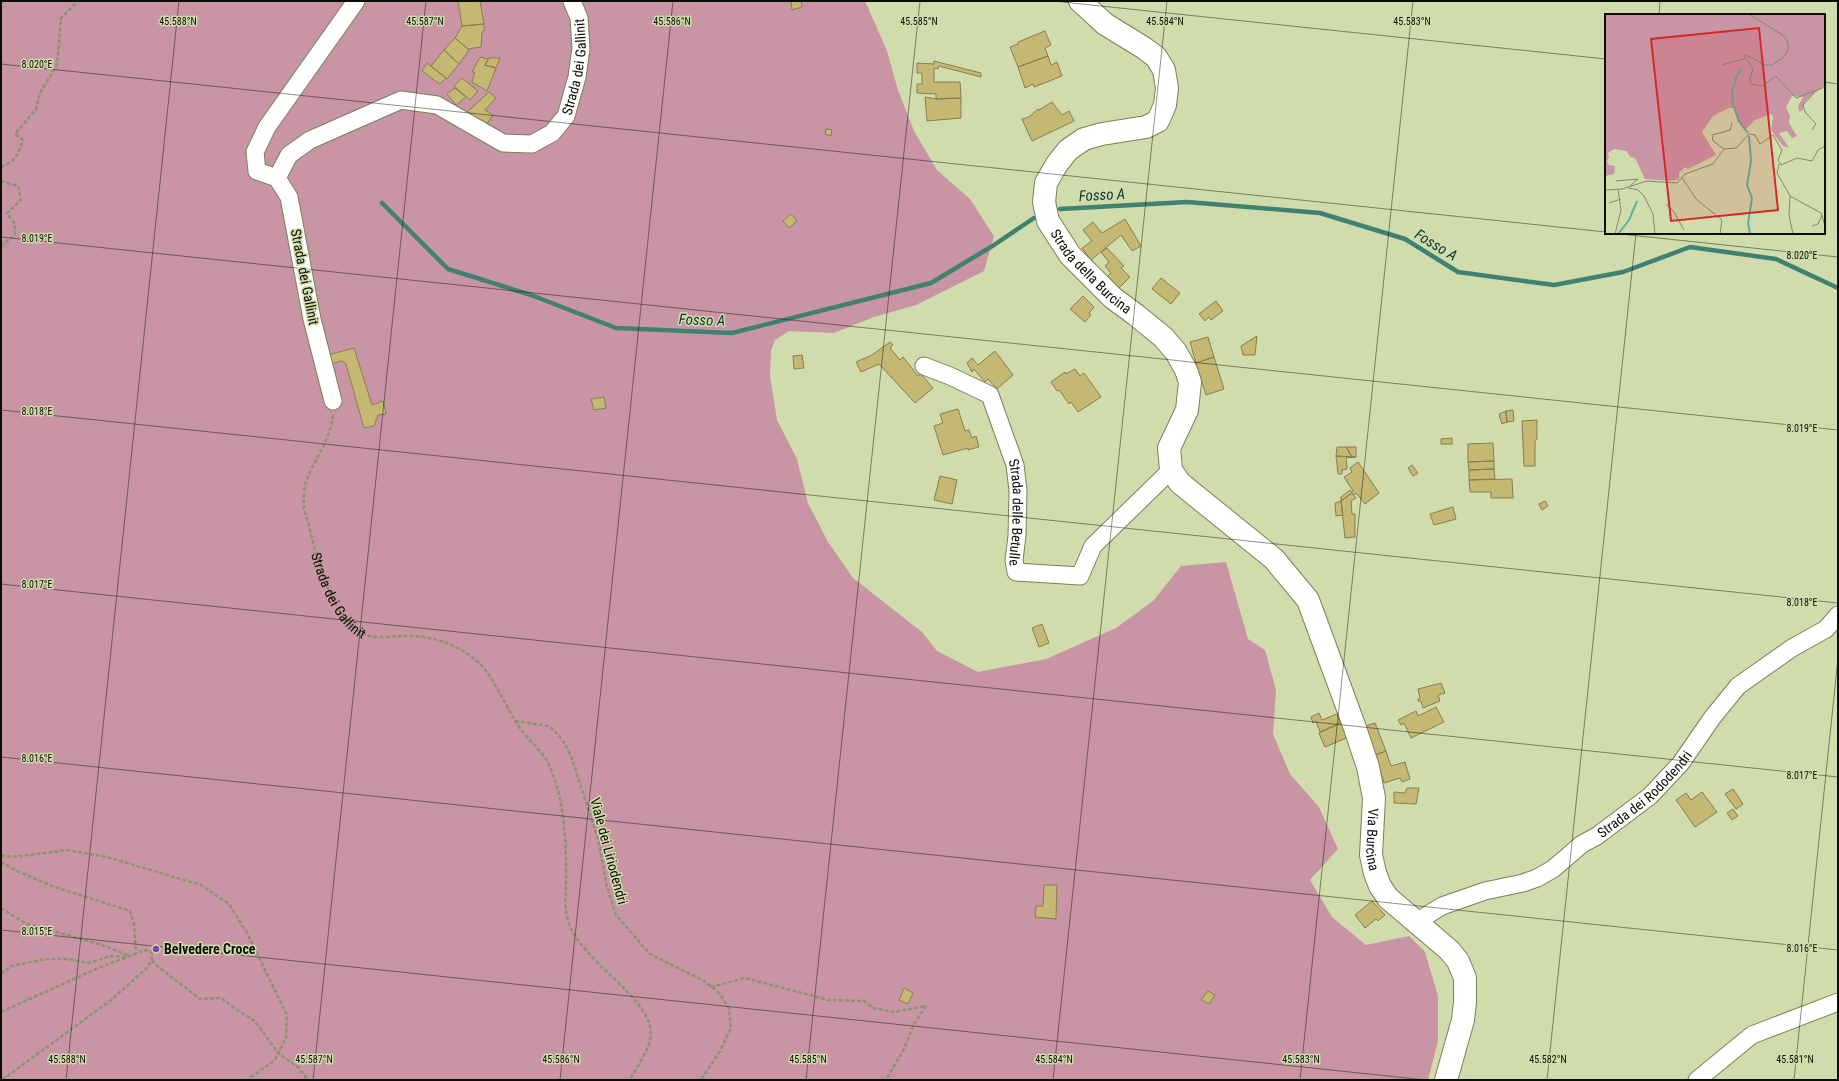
<svg xmlns="http://www.w3.org/2000/svg" width="1839" height="1081" font-family="'Roboto Condensed',sans-serif">
<style>
.green{fill:#c994a4}
.lines{fill:none;stroke-linecap:round;stroke-linejoin:round}
.stream{stroke:#418171;stroke-width:4.5}
.building{fill:#c5b873;stroke:#867e51}
.street-casing{stroke:#788256;stroke-width:19}
.secondary-casing{stroke:#788256;stroke-width:24}
.path{stroke:#8b9370;stroke-width:2.5;stroke-dasharray:4 2;stroke-linecap:butt}
.street{stroke:#fff;stroke-width:17}
.secondary{stroke:#fff;stroke-width:22}
.ticks{fill:none;stroke:#0a0d01;stroke-width:1;stroke-opacity:0.45}
.poi-dot{fill:#7847bf;stroke:#d1dcad;stroke-width:1.5}
.labels{text-anchor:middle;stroke-width:3;stroke-linejoin:round;paint-order:stroke}
.street-label{font-size:14px;fill:#0a0d01;stroke:#d1dcad}
.poi-label{font-size:14px;font-weight:bold;fill:#0a0d01;stroke:#d1dcad;text-anchor:start}
.water-label{font-size:15px;font-style:italic;fill:#09352d;stroke:#d1dcad}
.inset-river{fill:none;stroke:#59b3a1;stroke-width:2}
.inset-road{fill:none;stroke:#818968;stroke-width:1}
.view{fill:#d62828;fill-opacity:0.15;stroke:#d62828;stroke-width:2}
.inset-edge{fill:none;stroke:#0a0d01;stroke-width:2}
.ticks-label{font-size:10px;text-anchor:middle;fill:#0a0d01;stroke:#d1dcad;stroke-width:3;stroke-linejoin:round;paint-order:stroke}
</style>
<rect width="100%" height="100%" fill="#d1dcad"/>
<path class="green" d="M1,1h864l22,50 11,39 16,41 23,39 33,29 24,37 -10,35 -68,34 -42,12 -40,16 -45,-2 -14,9 -4,11 -1,25 7,44 20,39 11,44 20,39 25,36 69,54 15,19 41,21 68,-13 70,-31 37,-27 28,-35 45,-4 22,77 17,11 11,40 -3,44 17,40 29,33 19,42 -28,31 22,37 34,28 43,-9 16,16 13,44v45l-10,39h-1427z"/>
<g class="lines">
<path class="stream" d="M382,203l66,66 83,26 85,33 116,5 199,-50 63,-38 40,-27
M1060,209l127,-7 133,11 85,26 53,33 96,13 69,-13 67,-25 86,12 62,29"/>
</g>
<path class="building" d="M458,1h22l4,23 -22,2z
M791,1h10l1,6 -10,3z
M484,24v7l-2,1 -1,15 -13,2 -13,-11 7,-12z
M1045,31l6,14 -6,3 3,8 -30,11 -8,-20 8,-3v-2z
M455,38l14,12 -10,14 -15,-14z
M444,50l15,14 -12,15 -16,-13z
M1048,56l3,9 6,-3 5,14 -28,11 -1,-3 -8,4 -7,-21z
M480,57l8,2 -3,6 11,3 -9,23 -15,-9 3,-10h-3z
M489,58h11l-4,10 -11,-3z
M934,61l47,12v4l-42,-11 -1,3 -4,-1v14h26l1,16 -25,1v-5l-19,-1v-9h5v-11h-5v-10l17,1z
M427,63l19,15 -6,6 -18,-13z
M462,78l16,13 -8,9 -16,-14z
M455,88l11,9 -10,8 -9,-11z
M489,92l7,6 -11,12 8,5 -7,10 -19,-13z
M925,97l11,2 25,-1v20l-34,3z
M1052,102l10,13 7,-4 5,10 -42,20 -10,-22 7,-2 9,-8 1,1z
M826,129l6,1 -1,6 -6,-2z
M791,214l6,7 -8,7 -6,-7z
M1125,219l16,27 -9,5 -11,-16 -30,25 -9,-12 10,-7 -9,-11 10,-8 9,11z
M1107,248l17,18 -3,2 9,9 -13,13 -11,-12 5,-5 -6,-7 4,-4 -8,-10z
M1161,278l19,15 -9,11 -19,-15z
M1083,296l11,11 -5,6 2,2 -6,7 -15,-13z
M1216,301l7,10 -12,9 -2,-3 -4,4 -6,-7z
M1257,336l-2,19h-12l-2,-9z
M1208,337l6,20 -18,6 -6,-21z
M890,342l3,3 -3,3 10,12 3,-3 15,19 3,-2 12,14 -18,15 -36,-39 -18,8 -5,-10 16,-7z
M354,348l18,57 11,-4 3,13 -8,1 -4,11 -10,2 -18,-64 -4,-3 -12,3 -2,-9z
M995,351l18,24 -16,14 -9,-10 -3,3 -11,-13 -2,3 -5,-9 5,-5 6,7z
M802,355l2,13 -10,1 -1,-13z
M1214,357l10,32 -18,6 -10,-32z
M1075,369l5,7 4,-3 17,24 -23,15 -7,-10 -2,2 -10,-14 -2,1 -6,-9 14,-10 1,2z
M604,397l2,11 -12,2 -3,-11z
M958,409l7,22 4,-1 3,8 4,-2 3,11 -11,3v-2l-25,7 -9,-29 9,-3 -3,-9z
M1513,410l1,11 -7,1 -1,-11z
M1506,411l1,11 -5,2 -3,-10z
M1537,420v19l-2,2v25h-11l-2,-45z
M1452,438v6h-11v-5z
M1493,443l1,18 -26,1v-18z
M1337,447h9l6,10 -16,-1z
M1346,447h10v10h-4z
M1336,456l16,1h4l-10,1 1,11 -5,1v4h-4z
M1494,461v8l-25,1 -1,-8z
M1358,462l21,31 -14,11 -9,-11 -2,2 -2,-2 -11,8v-4l9,-7 1,2 2,-1 -9,-14 8,-5 -2,-4z
M1412,465l6,8 -5,3 -5,-8z
M1494,469l1,10 -26,1v-10z
M940,476l17,4 -5,24 -18,-4z
M1512,479l1,19h-22v-6h-21l-1,-12z
M1352,493l4,5 -5,3 1,13h3v23l-10,1 -4,-37z
M1341,501l2,14 -7,1 -1,-13z
M1545,501l3,5 -6,4 -3,-6z
M1453,507l3,12 -22,6 -4,-11z
M1042,624l7,19 -10,4 -7,-19z
M1441,683l4,10 -7,2 2,6 -17,7 -2,-7h-3v-2l2,-1 -2,-9z
M1436,707l8,15 -33,16 -7,-15 -3,2 -3,-5 18,-9 2,5z
M1319,713l3,7 15,-6 3,9 -20,9 -4,-11 -3,2 -2,-6z
M1343,722l6,15 -24,10 -6,-14z
M1375,723l11,28 -11,4 -9,-29z
M1386,751l5,15 14,-4 5,17 -8,3 -2,-4 -16,5 -9,-28z
M1407,788h12l-3,16 -22,-1v-11l11,1z
M1733,789l10,15 -7,5 -11,-15z
M1702,792l15,20 -22,15 -19,-27 10,-7 5,7z
M1733,809l5,7 -6,4 -5,-7z
M1044,885h13l-1,34 -21,-2 1,-11h7z
M1372,901l13,14 -7,6 -2,-2 -11,9 -10,-13z
M904,988l9,5 -5,11 -9,-4z
M1208,991l7,4 -6,9 -8,-4z"/>
<g class="lines">
<g class="street-casing">
<g id="street">
<path d="M277,178l-20,-7 -2,-19 12,-25 89,-126"/>
<path id="s2" d="M924,366l26,10 40,19 25,70 3,25 -1,46 -3,24 2,12 64,4 13,-30 78,-76"/>
<path id="s3" d="M333,401l-21,-82 -23,-122 -12,-19 12,-23 21,-15 91,-40 36,5 66,38 29,1 20,-11 14,-17 11,-39 4,-29 -2,-30 -7,-17"/>
<path id="s4" d="M1419,925l5,-8 18,-11 43,-15 38,-8 14,-5 16,-9 29,-25 15,-8 53,-40 31,-33 31,-45 26,-32 54,-38 34,-19 12,-14"/>
<path d="M1697,1080l55,-45 86,-33"/>
</g>
</g>
<g class="secondary-casing">
<g id="secondary">
<path id="s5" d="M1080,1l25,23 39,24 12,9 8,13 3,18 -2,17 -7,16 -12,6 -44,7 -18,5 -16,11 -11,14 -11,19 -2,19 4,19 22,34 43,43 23,17 27,22 13,15 10,18 4,12 -3,28 -18,38 2,22 9,13 94,76 34,41 47,128 13,39 6,31 -3,57 4,18 5,13 8,12 13,11 48,41 9,11 7,17v24l-2,18 -17,60"/>
</g>
</g>
<g class="path">
<path d="M1,167c16,-7 16,-11 22,-27l-8,-6 21,-25 4,-16 17,-28 4,-47 17,-17"/>
<path d="M1,181l17,5 3,14 -14,13 8,11v11l-14,11"/>
<path id="s1" d="M333,415c-3,26 -16,39 -25,62 -4,8 -5,19 -4,29 0,6 4,13 5,20 7,29 14,58 30,83 6,10 16,22 27,26 12,4 26,1 38,1 27,-1 54,8 74,26 14,13 26,40 36,57 8,15 22,26 32,40 3,5 6,13 8,19 10,26 12,63 12,92 1,17 -3,33 2,50 11,41 83,76 83,114 0,13 -15,34 -21,46"/>
<path d="M515,721l34,5 13,13 9,17 27,83 9,48 9,28 34,39 54,27 16,13 9,15 2,19 -11,23 -19,29"/>
<path d="M1,855l11,2 56,-7 39,7 94,28 28,19 18,29 40,82 -1,23 -11,22 -28,20"/>
<path d="M1,862l16,9 35,15 78,25 4,13 2,30"/>
<path d="M1,908l24,15 77,22 28,11"/>
<path d="M152,960l4,5 44,34 21,-1 16,12 18,11 23,32 21,15 9,12"/>
<path d="M1,974l10,-8 35,-7h22l20,4 24,-7 16,1"/>
<path d="M711,987l34,-9 84,22 35,1 10,7 19,4 33,-6 -12,18 -10,25 -18,31"/>
<path d="M1,1012l97,-44 42,-16 6,-2 6,3v7l-5,8 -36,32 -109,80"/>
</g>
<use href="#street" class="street"/>
<use href="#secondary" class="secondary"/>
</g>
<path class="ticks" d="M1053,1l553,58M1659,15l1,-14M1,64l1605,168M1824,82l14,2M1611,233l227,24M1,237l1837,193M1,410l1837,193M1,584l1837,193M1,757l1837,193M1,930l1425,150M66,1080l113,-1079M313,1080l113,-1079M560,1080l113,-1079M806,1080l114,-1079M1053,1080l114,-1079M1300,1080l113,-1079M1547,1080l89,-847M1794,1080l44,-422"/>
<circle class="poi-dot" cx="156" cy="949" r="4"/>
<g class="labels">
<g class="street-label">
<text dy="5" stroke="none"><textPath href="#s3" startOffset="619">Strada dei Gallinit</textPath></text>
<text dy="5" stroke="none"><textPath href="#s5" startOffset="404">Strada della Burcina</textPath></text>
<text transform="translate(305 277) rotate(79)" y="5">Strada dei Gallinit</text>
<text dy="5" stroke="none"><textPath href="#s2" startOffset="194">Strada delle Betulle</textPath></text>
<text dy="5" stroke="none"><textPath href="#s1" startOffset="194">Strada dei Gallinit</textPath></text>
<text dy="5" stroke="none"><textPath href="#s4" startOffset="267">Strada dei Rododendri</textPath></text>
<text dy="5" stroke="none"><textPath href="#s5" startOffset="1088">Via Burcina</textPath></text>
<text transform="translate(609 851) rotate(75)" y="5">Viale dei Liriodendri</text>
</g>
<g class="poi-label">
<text x="164" y="954">Belvedere Croce</text>
</g>
<g class="water-label">
<text transform="translate(1102 195) rotate(-3)" y="5">Fosso A</text>
<text transform="translate(1436 245) rotate(31)" y="5">Fosso A</text>
<text transform="translate(702 320) rotate(2)" y="5">Fosso A</text>
</g>
</g>
<g transform="translate(1605 14)">
<rect width="220" height="220" fill="#d1dcad"/>
<path d="M0,0h220v71l-19,15 -4,11h-3l-1,-5 5,-9 -11,-1 -6,11 4,9 -1,7 8,13 -5,2 -5,-7 -8,2 10,15 -6,-2 -12,-16 2,-13 -2,-3 -16,6 -9,9 -8,-7 -5,-14h-4l-16,8 -11,16 14,23 -28,14 -3,-2 -6,6v6l-9,2 -25,-2 -10,-21 -5,-1 -3,-6 -13,-2 -6,4 1,4 -2,4 2,4 6,1 -1,8 -9,2z" fill="#c994a4"/>
<path class="inset-river" d="M137,54l-5,7 -5,17 1,12 7,19 8,10M144,122l2,25 -4,24 5,13 -4,25 2,11M13,220l11,-14 8,-19"/>
<path class="inset-road" d="M139,43l2,-2 19,10h7l12,-8 4,-7v-7l-4,-7 -35,-22M117,51l24,-7 7,11 -3,10 1,5 12,2 13,-10 20,22 29,-11M207,116l4,-6 -11,-12 -2,-7 11,-12M119,135l-11,-8 -1,-6 18,-5 2,-7M174,150l-2,9 13,23 31,17 4,13M77,164l15,22 25,20 -2,14M11,167l22,-2 -8,7M23,174l10,2 6,6 9,18 2,20M0,176l17,-1 25,-8 30,2 8,-9 28,-10 11,-15 12,-1 13,-14 6,1 5,9 13,-9 9,15 -4,10 3,5 16,-7 15,3 6,-11 7,-4M185,182l-1,19 4,19M4,189l12,-4M61,190l8,8 10,18M207,212l6,-2 4,-9M10,220l6,-24 -3,-21"/>
<path class="view" d="M154,14l19,182 -107,11 -20,-182z"/>
<rect width="220" height="220" class="inset-edge"/>
</g>
<g class="ticks-label">
<text x="178" y="25">45.588°N</text>
<text x="425" y="25">45.587°N</text>
<text x="672" y="25">45.586°N</text>
<text x="919" y="25">45.585°N</text>
<text x="1165" y="25">45.584°N</text>
<text x="1412" y="25">45.583°N</text>
<text x="37" y="68">8.020°E</text>
<text x="37" y="242">8.019°E</text>
<text x="1802" y="259">8.020°E</text>
<text x="37" y="415">8.018°E</text>
<text x="1802" y="432">8.019°E</text>
<text x="37" y="588">8.017°E</text>
<text x="1802" y="606">8.018°E</text>
<text x="37" y="762">8.016°E</text>
<text x="1802" y="779">8.017°E</text>
<text x="37" y="935">8.015°E</text>
<text x="1802" y="952">8.016°E</text>
<text x="67" y="1063">45.588°N</text>
<text x="314" y="1063">45.587°N</text>
<text x="561" y="1063">45.586°N</text>
<text x="808" y="1063">45.585°N</text>
<text x="1054" y="1063">45.584°N</text>
<text x="1301" y="1063">45.583°N</text>
<text x="1548" y="1063">45.582°N</text>
<text x="1795" y="1063">45.581°N</text>
</g>
<rect width="1839" height="1081" fill="none" stroke="#0a0d01" stroke-width="4"/>
</svg>
